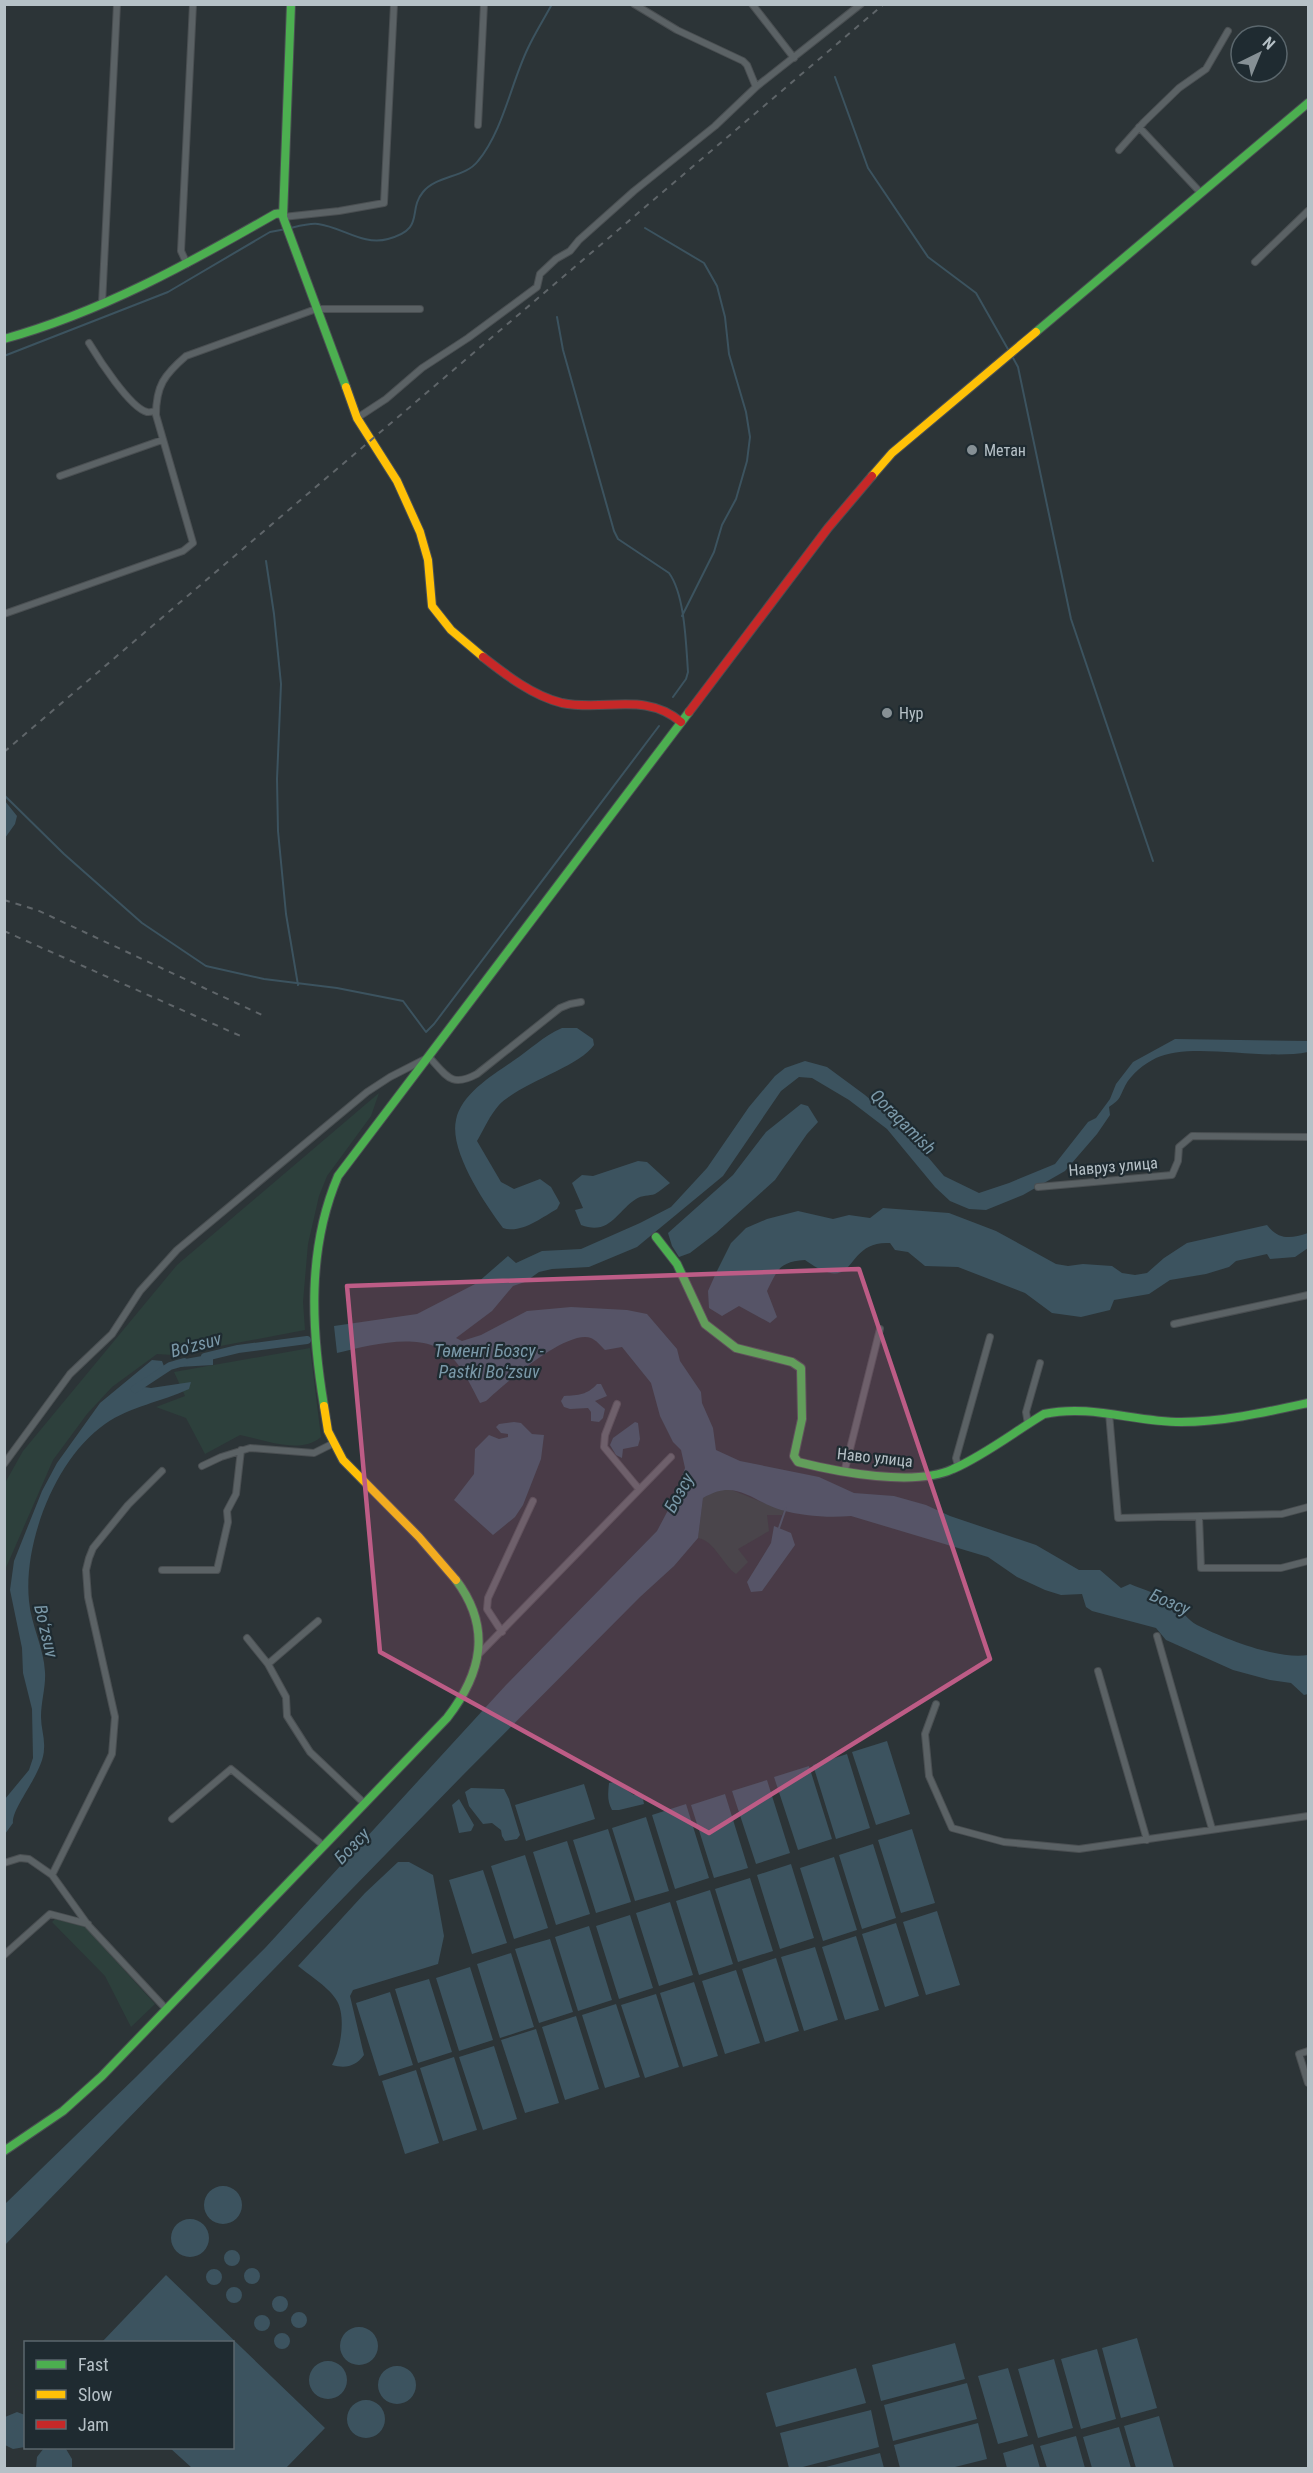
<svg xmlns="http://www.w3.org/2000/svg" width="1313" height="2473" font-family="'Roboto Condensed',sans-serif">
<style>
.green{fill:#2d403c}
.water{fill:#3c535f}
.lines{fill:none;stroke-linecap:round;stroke-linejoin:round}
.stream{stroke:#3c535f;stroke-width:2}
.canal{stroke:#3c535f;stroke-width:8}
.street-casing{stroke:#4a4f52;stroke-width:8}
.fast-casing{stroke:#4a4f52;stroke-width:10}
.slow-casing{stroke:#4a4f52;stroke-width:10}
.jam-casing{stroke:#4a4f52;stroke-width:10}
.street{stroke:#5b6265;stroke-width:6}
.fast{stroke:#4caf50;stroke-width:8}
.slow{stroke:#ffc107;stroke-width:8}
.jam{stroke:#c62828;stroke-width:8}
.rail{stroke:#5f6569;stroke-width:2;stroke-dasharray:6 6;stroke-linecap:butt}
.marked{fill:#bd5c86;fill-opacity:0.2;stroke:#bd5c86;stroke-width:4.5;stroke-linejoin:round}
.poi-dot{fill:#869095;stroke:#1f2b31;stroke-width:2}
.labels{text-anchor:middle;stroke-width:4.5;stroke-linejoin:round;paint-order:stroke}
.poi-label{font-size:16px;fill:#b6c1c7;stroke:#1f2b31;text-anchor:start}
.street-label{font-size:16px;fill:#b6c1c7;stroke:#1f2b31}
.water-label{font-size:18px;font-style:italic;fill:#7a98a8;stroke:#1f2b31}
</style>
<rect width="100%" height="100%" fill="#2c3437"/>
<path class="green" d="M379,1093l-8,23 -44,60 -8,20 -11,48 -5,58 2,28 -132,25 -16,-1 -45,33 -25,27 -34,46 -48,110v-87l18,-32 154,-186z
M310,1348l11,89c-21,18 -56,3 -81,-2l-35,19 -19,-36 -30,-11 29,-11 -11,-24z
M727,1488l57,23 -2,4h-15l2,16 -31,18 10,13 -12,12c-14,-10 -21,-33 -38,-36l5,-40 10,-6z
M55,1919l30,8 70,77 -24,23 -26,-51 -53,-54z"/>
<path class="water" d="M5,801l12,15 -2,8 -10,14z
M562,1028h15l16,11 1,6c-15,22 -72,37 -95,60 -9,10 -15,24 -22,36l24,41 13,7 26,-10 11,8 9,16 -3,6c-16,9 -36,25 -54,19 -18,-24 -54,-77 -47,-108 5,-26 37,-45 57,-59 17,-11 30,-25 49,-33z
M1175,1039l133,2v11c-45,9 -116,-11 -152,6 -12,6 -25,16 -31,28 -6,12 -4,13 -16,21l1,8 -13,19 -32,37 -42,24 -37,15 -17,-1 -19,-8 -15,-14 -48,-58 -38,-29 -37,-22 -13,-1 -18,14 -58,85 -86,71 -48,20 -37,2 -13,3 -14,10 -12,4 -21,25 -36,27 6,3 19,-6 46,-24 44,-4 56,3 20,4 30,35 3,12 21,31 1,11 11,25 3,22 24,11 79,16 35,16 40,3 32,9 24,11 86,29 43,25h21l21,18 9,-4c14,6 30,10 43,19 8,7 15,17 24,22 28,14 81,35 111,30v39l-4,1 -13,-12 -21,-3 -37,-10 -67,-30 -10,-12 -64,-17 -6,-4 -4,-13 -21,1 -16,-5 -28,-13 -29,-20 -137,-41c-23,2 -49,0 -70,-6 -31,-10 -45,-32 -78,-12l-5,40 -24,28 -34,31 -177,178 -458,470v-41l132,-128 129,-129 240,-262 151,-154 18,-34 10,-29 -4,-18 -8,-8 -13,-26 -9,-33 -29,-36 -17,3c-4,-4 -9,-10 -14,-12 -24,-9 -87,46 -105,63l-6,2c-7,-13 -14,-29 -24,-41 -27,-34 -83,-17 -119,-9l-3,-27 83,-12 60,-31 31,-27 8,7 26,-12 39,-2 59,-26 31,-16 36,-39 42,-61 26,-31 10,-8 20,-7 22,6 38,28 40,35 39,46 35,17 30,-10 46,-19 33,-42 8,-4 14,-19 6,-15 17,-22z
M801,1104l7,2 10,16 -11,12 -32,46 -59,53 -26,20 -11,4 -7,-11 -4,-13 65,-58 33,-43z
M638,1161l9,1 23,21c-4,3 -10,8 -15,11 -6,2 -13,1 -19,5 -19,12 -26,37 -55,26l-6,-15 8,-2 -11,-25 10,-8 11,1z
M883,1208l66,5 47,18 60,33 12,2 15,-2 29,2 10,7 13,2 12,-2 17,-15 23,-15 80,-18c12,15 23,14 41,8v15l-13,9 -25,2 -3,-5 -31,7 -7,6 -23,7 -36,6 -21,14 -35,6 -4,10 -29,7 -29,-4 -27,-20 -67,-26 -33,-1 -17,-14 -13,-2 -5,-7c-49,-3 -30,56 -85,17 -26,2 -27,9 -38,31l10,26 -7,6 -31,-17 -17,10 -13,-8 -1,-17 8,-18 15,-30 15,-15 21,-9 31,-8 35,8 16,-4 21,3z
M213,1354v11l-34,2 -5,-6z
M152,1360l10,1 3,8 -22,12 1,6 7,1 40,-6 -2,7c-28,13 -58,17 -84,35 -49,34 -82,118 -76,177 2,24 15,47 16,71 1,14 -4,30 -4,45 0,11 4,21 3,32 0,23 -33,59 -31,74l-8,11v-35l24,-29 4,-12 -1,-49 -9,-36 -1,-25 -12,-58 4,-29 28,-70 15,-28 43,-60z
M597,1384h4l6,12 -12,5 10,8 -2,9 -4,4 -8,-1v-9l-3,-4 -18,1 -6,-2 -3,-6 3,-5c15,-1 23,-1 33,-12z
M514,1422l7,1 11,11 12,1 -3,24 -18,46 -8,12 -22,18 -39,-35 20,-26 1,-25 14,-14 10,4 9,-2v-3l-7,-1 -5,-6 3,-3z
M635,1422l3,1 2,16 -2,7 -15,3 -1,9 -6,-3 -6,-10 3,-7z
M774,1526l17,7 4,12 -33,46 -11,1 -4,-10 24,-39z
M887,1741l23,73 -34,11 -24,-73z
M847,1754l23,74 -34,11 -23,-74z
M809,1766l23,73 -34,11 -24,-73z
M767,1780l23,73 -34,11 -24,-73z
M614,1782l20,13 8,-1 2,10 -25,6h-7c-5,-9 -4,-17 -3,-27z
M584,1784l11,35 -69,22 -11,-36z
M471,1788l33,1 5,10 11,36 -3,4 -12,2 -3,-5 -1,-6 -9,-7 -9,1 -14,-18 -4,-14z
M725,1794l23,74 -34,10 -23,-73z
M459,1799l15,26 -3,6 -12,2 -7,-28z
M686,1804l23,74 -34,11 -23,-74z
M646,1817l23,74 -34,10 -23,-73z
M608,1829l23,73 -35,11 -23,-73z
M912,1829l23,74 -34,10 -23,-73z
M567,1841l23,73 -34,11 -23,-73z
M873,1844l23,74 -34,11 -23,-74z
M525,1855l23,73 -34,11 -23,-73z
M834,1857l23,73 -34,11 -23,-73z
M398,1862h11l24,13 11,61 -6,28 -85,26 -3,6 14,59c-8,11 -18,14 -32,10 9,-16 14,-48 5,-64 -6,-12 -29,-27 -39,-35l67,-73z
M791,1864l23,74 -34,11 -23,-74z
M483,1870l24,73 -35,11 -23,-74z
M750,1878l23,73 -35,11 -23,-73z
M710,1890l23,74 -34,11 -23,-74z
M670,1902l23,73 -34,11 -23,-73z
M937,1911l23,74 -34,10 -23,-73z
M630,1915l23,73 -34,11 -23,-73z
M896,1923l23,73 -34,11 -23,-73z
M589,1926l23,74 -34,11 -23,-74z
M856,1936l23,74 -34,10 -23,-73z
M550,1939l23,73 -34,11 -24,-74z
M815,1947l23,73 -34,11 -23,-74z
M511,1953l23,74 -34,11 -23,-74z
M776,1958l23,73 -34,11 -23,-73z
M470,1967l23,73 -34,11 -23,-73z
M736,1970l24,73 -35,11 -23,-73z
M429,1979l23,73 -34,11 -23,-74z
M694,1982l24,74 -35,11 -23,-74z
M390,1992l23,73 -34,11 -23,-73z
M656,1994l23,73 -34,11 -24,-73z
M616,2004l24,73 -35,11 -23,-73z
M576,2016l23,73 -34,11 -23,-73z
M536,2029l23,74 -34,10 -24,-73z
M494,2046l23,73 -34,11 -24,-73z
M454,2057l23,73 -34,11 -23,-73z
M416,2070l23,73 -34,11 -23,-73z
M204 2205a19 19 0 1 1 38 0a19 19 0 1 1-38 0Z
M171 2238a19 19 0 1 1 38 0a19 19 0 1 1-38 0Z
M224 2258a8 8 0 1 1 16 0a8 8 0 1 1-16 0Z
M244 2276a8 8 0 1 1 16 0a8 8 0 1 1-16 0Z
M206 2277a8 8 0 1 1 16 0a8 8 0 1 1-16 0Z
M166,2275l159,153 -39,40h-94l-22,-20h62v-106h-130z
M226 2295a8 8 0 1 1 16 0a8 8 0 1 1-16 0Z
M272 2304a8 8 0 1 1 16 0a8 8 0 1 1-16 0Z
M291 2320a8 8 0 1 1 16 0a8 8 0 1 1-16 0Z
M254 2323a8 8 0 1 1 16 0a8 8 0 1 1-16 0Z
M340 2346a19 19 0 1 1 38 0a19 19 0 1 1-38 0Z
M274 2341a8 8 0 1 1 16 0a8 8 0 1 1-16 0Z
M1137,2338l20,70 -36,10 -19,-70z
M955,2343l10,36 -84,22 -9,-36z
M1097,2349l19,70 -35,10 -20,-70z
M1054,2359l19,69 -35,10 -20,-69z
M309 2380a19 19 0 1 1 38 0a19 19 0 1 1-38 0Z
M378 2385a19 19 0 1 1 38 0a19 19 0 1 1-38 0Z
M856,2368l10,35 -90,24 -10,-34z
M1008,2368l20,68 -30,8 -20,-68z
M967,2383l10,36 -84,22 -9,-36z
M347 2419a19 19 0 1 1 38 0a19 19 0 1 1-38 0Z
M871,2410l8,37 -80,21h-10l-9,-35z
M17,2412l8,3v32l-12,2 -8,-4v-28z
M1159,2416l15,52h-38l-12,-42z
M978,2423l9,36 -36,9h-51l-6,-23z
M1119,2427l12,41h-39l-9,-31z
M1076,2436l9,32h-38l-7,-22z
M1033,2444l7,24h-33l-4,-15z
M44,2448l22,1 6,10v9h-36l1,-11z
M880,2453l4,15h-62z"/>
<g class="lines">
<path class="stream" d="M835,77l33,91 60,89 48,36 33,58
M291,228c8,-2 19,-5 27,-4 24,3 45,22 70,15 38,-10 19,-28 35,-47 14,-17 42,-14 55,-31 25,-30 33,-78 50,-113 7,-15 16,-29 24,-44
M645,228l59,35 13,23 8,31 4,37 17,58 4,25 -3,24 -11,38 -14,26 -8,27 -32,64
M557,317l6,33 51,181 4,8 51,34c16,22 17,71 19,99l-2,7 -13,18
M4,356l164,-64 102,-60 16,-3
M1012,356l6,11 53,252 82,242
M266,561l8,53 7,70 -4,95 1,52 8,83 12,71
M4,795l60,59 78,69 64,43 58,13 73,9 66,13 23,31 8,-8 225,-298
M779,1528l7,-20"/>
<path class="canal" d="M205,1357l33,-8 69,-9
M135,1389l35,-23 14,-4"/>
<g class="street-casing">
<path id="street" d="M634,4l43,26 66,31 4,4 9,22
M752,4l42,54
M478,125l6,-121
M1139,127l61,65
M1119,150l25,-28 35,-34 27,-19 22,-38
M283,217l56,-6 45,-8 10,-199
M1255,262l53,-51
M187,264l-6,-13 12,-247
M102,304l15,-300
M89,343c9,15 41,65 58,69 1,1 8,-1 9,-1
M357,418l29,-19 36,-31 46,-30 69,-51 3,-13 16,-15 14,-8 9,-11 55,-49 81,-65 41,-39 105,-83
M60,476l102,-36
M4,614l179,-63 10,-8 -37,-128c0,-29 8,-40 30,-59l130,-47h104
M1038,1187l134,-12 6,-14 1,-14 13,-11 116,1
M1174,1324l134,-29
M617,1404l-12,31 -1,12 35,42
M1109,1413l9,105 164,-4 26,-7
M1028,1424l-2,-12 14,-49
M4,1464l66,-90 42,-40 28,-43 37,-41 190,-158 23,-15 39,-20c18,19 22,31 48,17l83,-66 10,-4 11,-2
M202,1466l19,-9 29,-9 64,5 18,-9
M958,1466l-2,-8 34,-121
M845,1469l35,-140
M1199,1517l2,51h80l27,-7
M162,1570h55l11,-48 -1,-11 9,-17 5,-44
M502,1632l-15,-23 1,-11 45,-97
M1157,1636l55,193
M247,1638l21,26 18,33 1,19 23,36 55,52
M478,1655l193,-198
M268,1664l50,-43
M1098,1671l49,169
M936,1704l-11,30 4,42 23,52 52,14 75,7 229,-33
M172,1819l59,-50 93,77
M4,1863l16,-5 9,1 23,16 36,50 79,85
M52,1875l60,-121 3,-37 -27,-120 -2,-27 3,-12 4,-10 35,-43 34,-34
M4,1955l46,-41 38,10
M1308,2051l-9,3 9,29"/>
</g>
<g class="fast-casing">
<path id="fast" d="M291,4l-8,213 63,170
M1036,332l272,-229
M4,339c97,-27 184,-75 271,-125l7,-1
M656,1237l21,27 28,60 31,24 56,14 9,6 1,51 -8,37 4,6c40,10 117,25 155,7 32,-14 61,-37 91,-55 47,-10 90,8 137,8 42,0 86,-10 127,-19
M324,1406c-13,-78 -17,-157 14,-230l351,-464
M4,2151l59,-40 39,-35 345,-358c35,-45 45,-90 9,-138"/>
</g>
<g class="slow-casing">
<path id="slow" d="M346,387l11,31 40,63 23,51 8,28 4,46 19,24 32,27
M872,476l20,-23 144,-121
M324,1406l4,25 15,29 76,77 37,43"/>
</g>
<g class="jam-casing">
<path id="jam" d="M483,657c23,18 50,39 79,46 42,9 83,-12 119,19
M689,712l139,-184 44,-52"/>
</g>
<use href="#street" class="street"/>
<use href="#fast" class="fast"/>
<use href="#slow" class="slow"/>
<use href="#jam" class="jam"/>
<path class="rail" d="M4,752l880,-748
M4,900l33,10 225,105
M4,931l241,107"/>
</g>
<path class="marked" d="M859,1269l131,390 -281,174 -329,-181 -33,-366z"/>
<g class="poi-dot">
<circle cx="972" cy="450" r="6"/>
<circle cx="887" cy="713" r="6"/>
</g>
<g class="labels">
<g class="poi-label">
<text x="984" y="456">Метан</text>
<text x="899" y="719">Нур</text>
</g>
<g class="street-label">
<text transform="translate(1113 1166) rotate(-5)" y="6">Навруз улица</text>
<text transform="translate(875 1457) rotate(6)" y="6">Наво улица</text>
</g>
<g class="water-label">
<text transform="translate(903 1122) rotate(45)" y="6">Qoraqamish</text>
<text transform="translate(196 1345) rotate(-15)" y="6">Bo'zsuv</text>
<text x="489" y="1357">Төменгі Бозсу -<tspan x="489" dy="21">Pastki Boʻzsuv</tspan></text>
<text transform="translate(679 1493) rotate(-61)" y="6">Бозсу</text>
<text transform="translate(1170 1602) rotate(23)" y="6">Бозсу</text>
<text transform="translate(46 1631) rotate(77)" y="6">Boʻzsuv</text>
<text transform="translate(352 1846) rotate(-46)" y="6">Бозсу</text>
</g>
</g>
<rect width="1313" height="2473" fill="none" stroke="#b6c1c7" stroke-width="12"/>
<rect x="24" y="2341" width="210" height="108" fill="#1f2b31" stroke="#5b676d" stroke-width="1.5"/>
<rect x="36" y="2360" width="30" height="9" fill="#4caf50" stroke="#5b676d" stroke-width="1.5"/>
<text x="78" y="2371" font-size="18" fill="#b6c1c7">Fast</text>
<rect x="36" y="2390" width="30" height="9" fill="#ffc107" stroke="#5b676d" stroke-width="1.5"/>
<text x="78" y="2401" font-size="18" fill="#b6c1c7">Slow</text>
<rect x="36" y="2420" width="30" height="9" fill="#c62828" stroke="#5b676d" stroke-width="1.5"/>
<text x="78" y="2431" font-size="18" fill="#b6c1c7">Jam</text>
<g transform="translate(1259 54) rotate(43)"><circle r="28" fill="#1f2b31" stroke="#5b676d" stroke-width="1.5"/>
<path d="M0-4.5L10 22L0 15L-10 22Z" fill="#869095"/>
<text y="-9" font-size="16" font-weight="bold" text-anchor="middle" fill="#b6c1c7">N</text>
</g>
</svg>
